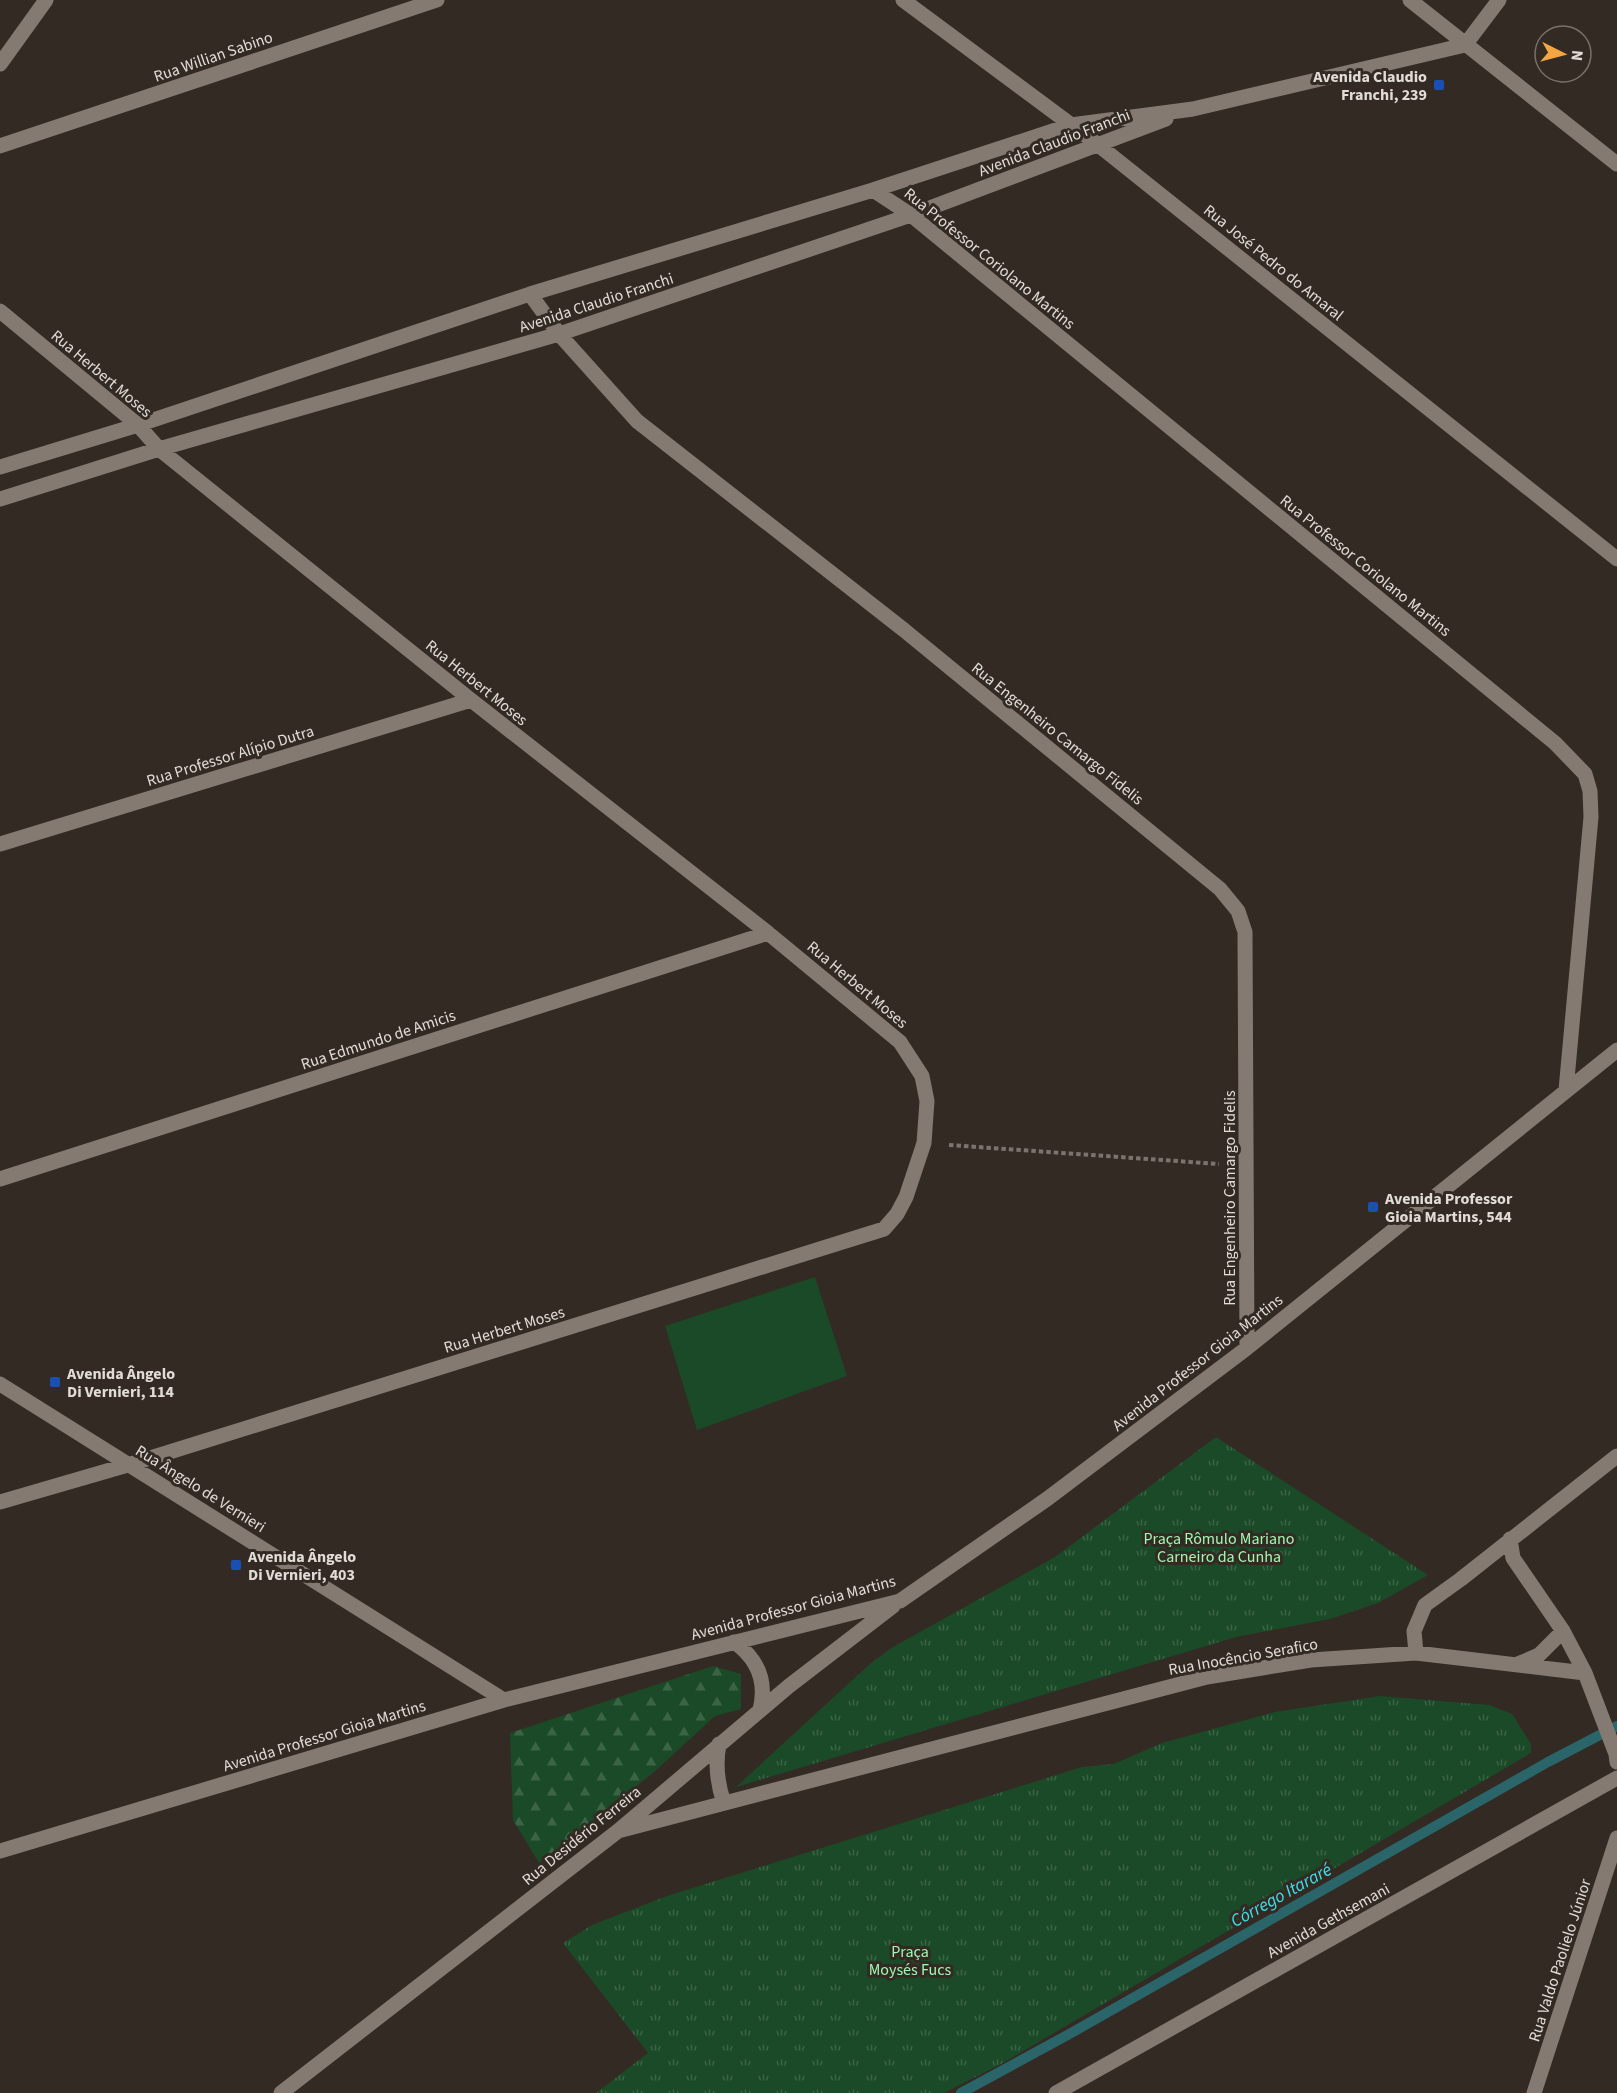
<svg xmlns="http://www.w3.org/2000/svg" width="1617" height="2093" font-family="'Source Sans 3',sans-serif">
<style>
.grass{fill:url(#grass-tufts)}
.forest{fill:url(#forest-firs)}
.pitch{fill:#1a4a27}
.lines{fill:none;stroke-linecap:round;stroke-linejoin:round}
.stream{stroke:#2a6569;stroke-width:10}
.path{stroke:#7b736d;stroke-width:4;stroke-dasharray:4.5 3;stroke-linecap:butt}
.minor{stroke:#857a72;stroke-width:15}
.transit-dot{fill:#1a4fb4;stroke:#332a23;stroke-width:2}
.labels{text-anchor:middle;stroke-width:6;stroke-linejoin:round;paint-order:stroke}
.street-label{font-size:16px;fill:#e2dcd7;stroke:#332a23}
.poi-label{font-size:16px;font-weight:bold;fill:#e2dcd7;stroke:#332a23;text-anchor:start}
.park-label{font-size:16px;fill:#9ef8b0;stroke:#332a23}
.water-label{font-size:18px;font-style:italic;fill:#39e2ec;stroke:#332a23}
</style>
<defs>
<pattern id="grass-tufts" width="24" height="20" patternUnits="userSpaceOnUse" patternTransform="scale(1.5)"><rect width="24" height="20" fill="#1a4a27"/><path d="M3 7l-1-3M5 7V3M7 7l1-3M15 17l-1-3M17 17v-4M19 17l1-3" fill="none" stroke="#3b6446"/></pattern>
<pattern id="forest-firs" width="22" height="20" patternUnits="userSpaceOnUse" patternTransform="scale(1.5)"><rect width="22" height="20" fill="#1a4a27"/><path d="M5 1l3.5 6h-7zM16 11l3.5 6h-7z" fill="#3b6446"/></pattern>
</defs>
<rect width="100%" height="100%" fill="#332a23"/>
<path class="grass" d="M1216,1437l212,138 -50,28 -48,16 -94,18 -500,150 135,-124 22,-16 162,-90z
M1380,1696l109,9 23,9 19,30v9l-530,311 -57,29h-348l52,-40 -85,-110 29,-18 75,-29 415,-129 32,-3 48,-21 113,-31z"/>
<path class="forest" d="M713,1666l28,8v35l-26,7 -61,56 -115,91 -26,-43 -3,-87z"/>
<path class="pitch" d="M815,1277l32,99 -150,54 -32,-104z"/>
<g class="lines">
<path class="stream" d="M961,2093l112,-61 475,-270 69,-36"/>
<path class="path" d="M949,1145l270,19"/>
<path class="minor" d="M903,0l194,144 520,415
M1410,0l207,164
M0,64l46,-64
M0,146l437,-146
M873,190l38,25 644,528 30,31 5,17 1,26 -25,273
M530,294l29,40 78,87 267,209 316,259 18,22 7,21 2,416
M0,311l138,114 21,24 312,251 297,233 132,109 22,34 5,25 -3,42 -18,54 -9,17 -13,15 -753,235 -131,38
M0,467l138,-42 392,-131 343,-104 198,-65 122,-16 272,-64 34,-45
M0,499l159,-50 400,-115 352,-119 255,-96
M0,844l471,-144
M0,1179l768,-246
M0,1384l504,316
M1510,1539l3,19 50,73 22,42 31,81 1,8
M734,1642c24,17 33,40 26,68
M1416,1653l-2,-22 11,-26 36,-26 156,-123
M1518,1664l21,-9 24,-24
M719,1744c-4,21 -2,39 5,59
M618,1831l589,-154 104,-17 105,-7 169,20
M0,1851l504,-151 396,-99 147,-102 200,-151 370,-298
M281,2093l337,-262 171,-145 104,-80
M1056,2093l561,-315
M1534,2093l83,-255"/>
</g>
<g class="transit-dot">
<rect x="1433" y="79" width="12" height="12" rx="3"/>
<rect x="1367" y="1201" width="12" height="12" rx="3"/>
<rect x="49" y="1376" width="12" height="12" rx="3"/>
<rect x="230" y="1559" width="12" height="12" rx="3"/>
</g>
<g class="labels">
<g class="street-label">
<text transform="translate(213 56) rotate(-19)" y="6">Rua Willian Sabino</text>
<text transform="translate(1054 142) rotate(-21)" y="6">Avenida Claudio Franchi</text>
<text transform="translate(990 258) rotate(39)" y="6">Rua Professor Coriolano Martins</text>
<text transform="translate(1274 262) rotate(39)" y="6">Rua José Pedro do Amaral</text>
<text transform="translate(596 302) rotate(-18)" y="6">Avenida Claudio Franchi</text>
<text transform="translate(102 373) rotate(40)" y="6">Rua Herbert Moses</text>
<text transform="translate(1366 565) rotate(39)" y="6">Rua Professor Coriolano Martins</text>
<text transform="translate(477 682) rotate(39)" y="6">Rua Herbert Moses</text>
<text transform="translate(1058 733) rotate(39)" y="6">Rua Engenheiro Camargo Fidelis</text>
<text transform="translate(230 755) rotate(-17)" y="6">Rua Professor Alípio Dutra</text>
<text transform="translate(858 984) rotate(40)" y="6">Rua Herbert Moses</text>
<text transform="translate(378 1039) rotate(-18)" y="6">Rua Edmundo de Amicis</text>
<text transform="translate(1229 1198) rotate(-90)" y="6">Rua Engenheiro Camargo Fidelis</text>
<text transform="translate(504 1329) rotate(-17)" y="6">Rua Herbert Moses</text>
<text transform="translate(1197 1362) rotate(-38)" y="6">Avenida Professor Gioia Martins</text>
<text transform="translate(201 1488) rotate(32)" y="6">Rua Ângelo de Vernieri</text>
<text transform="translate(793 1607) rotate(-15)" y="6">Avenida Professor Gioia Martins</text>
<text transform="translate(1243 1656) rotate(-10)" y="6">Rua Inocêncio Serafico</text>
<text transform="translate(324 1735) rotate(-17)" y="6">Avenida Professor Gioia Martins</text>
<text transform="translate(581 1835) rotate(-39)" y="6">Rua Desidério Ferreira</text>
<text transform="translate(1328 1920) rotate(-29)" y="6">Avenida Gethsemani</text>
<text transform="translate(1559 1960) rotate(-72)" y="6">Rua Valdo Paolielo Júnior</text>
</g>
<g class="poi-label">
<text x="1427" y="82" text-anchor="end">Avenida Claudio<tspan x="1427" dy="18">Franchi, 239</tspan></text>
<text x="1385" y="1204">Avenida Professor<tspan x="1385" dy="18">Gioia Martins, 544</tspan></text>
<text x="67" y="1379">Avenida Ângelo<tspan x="67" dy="18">Di Vernieri, 114</tspan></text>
<text x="248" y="1562">Avenida Ângelo<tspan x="248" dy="18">Di Vernieri, 403</tspan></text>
</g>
<g class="park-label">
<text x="1219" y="1544">Praça Rômulo Mariano<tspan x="1219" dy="18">Carneiro da Cunha</tspan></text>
<text x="910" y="1957">Praça<tspan x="910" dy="18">Moysés Fucs</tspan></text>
</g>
<g class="water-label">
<text transform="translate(1281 1895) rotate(-29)" y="6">Córrego Itararé</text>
</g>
</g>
<g transform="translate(1563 54) rotate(96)"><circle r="28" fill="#332a23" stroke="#79716b" stroke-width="1.5"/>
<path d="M0-4.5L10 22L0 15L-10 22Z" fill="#f2a541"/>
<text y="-9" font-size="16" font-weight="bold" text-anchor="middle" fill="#e2dcd7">N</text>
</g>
</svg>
